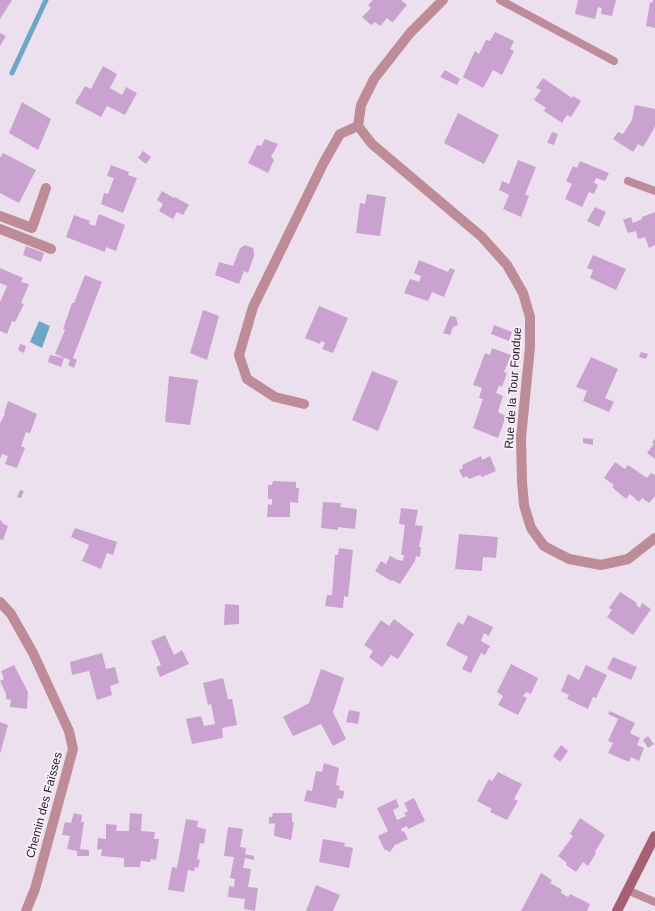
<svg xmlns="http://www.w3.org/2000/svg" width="655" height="911" font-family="Arial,sans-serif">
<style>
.water{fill:#6ea6c9}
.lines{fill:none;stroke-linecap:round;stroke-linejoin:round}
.stream{stroke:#6ea6c9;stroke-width:5}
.building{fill:#caa2cf}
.lane{stroke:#bd8c98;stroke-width:8}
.street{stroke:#bd8c98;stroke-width:10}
.secondary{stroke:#a66074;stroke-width:10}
.labels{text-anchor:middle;stroke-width:4;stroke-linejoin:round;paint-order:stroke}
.street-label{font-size:12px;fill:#221d23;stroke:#faedfc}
</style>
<rect width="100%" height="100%" fill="#ede0ee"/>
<path class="water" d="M39,321l11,5 -8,22 -12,-6z"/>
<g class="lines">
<path class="stream" d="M12,73l34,-73"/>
</g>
<path class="building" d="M0,0h12l-12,19z
M373,0h28l6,5 -14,17h-1l-5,-4 -7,8 -5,-4 -4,3 -9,-8 9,-9 -3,-3z
M578,0h38l-4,16 -11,-2 1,-6 -4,-1 -3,12 -20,-5z
M653,0h2v28l-9,-2 4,-24 2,1z
M495,32l19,9 -4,8 4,2 -12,24 -9,-5 -10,18 -20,-11 12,-26 4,3 7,-14 4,1z
M0,33l6,3 -6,10z
M103,66l14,8 -7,14 12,7 4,-8 11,6 -12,22 -18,-9 -6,11 -26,-14 10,-17 6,3z
M445,70l15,9 -3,6 -17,-8z
M543,78l29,20 1,-2 8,5 -10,16 -4,-2 -5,8 -18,-12 2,-3 -12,-8 7,-10 -5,-2z
M22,102l29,17 -13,31 -29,-17z
M635,105l20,4v16l-1,4 -11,18 -5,-3 -5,8 -20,-13 5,-7 5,2 9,-14z
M458,113l41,22 -15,29 -40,-21z
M552,132l6,2 -4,11 -7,-2z
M265,139l13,5 -7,13 3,3 -6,13 -20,-10 9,-18 4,1z
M143,151l8,6 -5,7 -8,-6z
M3,153l33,17 -17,33 -19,-10v-35z
M518,160l18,7 -11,28 4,1 -8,21 -18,-8 6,-14 -10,-5 3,-9 7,3z
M580,161l29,12 -4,8 -9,-3 -2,5 4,2 -4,9 -5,-2 -7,15 -17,-8 7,-15 -6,-3 7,-15 4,2z
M111,165l18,7 -1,3 9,3 -14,35 -22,-9 3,-11 4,1 6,-16 -7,-2z
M162,191l12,7 1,-1 14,8 -6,10 -6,-3 -4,7 -14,-8 4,-7 -6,-4z
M367,194l19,3 -6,39 -24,-3 4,-30 5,1z
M595,207l11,5 -7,15 -12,-6z
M655,212v33l-6,3 -4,-11 -7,2 -2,-8 -8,2 -5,-13 8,-3 2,6 9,-4v-2z
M99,214l26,11 -9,26 -10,-4 -1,5 -39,-15 8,-22 16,6 -1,3 6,2z
M245,245l8,3 1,4v4l-6,17 -4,-2 -5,13 -24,-9 4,-13 14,4 7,-18z
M26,246l18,7 -3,9 -18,-7z
M593,255l33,14 -10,21 -26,-12 3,-8 -6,-2z
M419,260l29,12 2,-4 5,2 -11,27 -12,-5 -4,9 -24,-8 6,-14 9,3 2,-6 -7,-3z
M0,268l23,10 -2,4 8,2 -8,19 3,1 -9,18 -3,-1 -5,13 -7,-3v-29l7,-16 -7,-3z
M85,275l17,7 -29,76 4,2 -3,8 -6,-3 2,-5 -15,-6 10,-24 -2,-1 9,-26h2z
M319,306l29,12 -15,35 -11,-4 3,-6 -4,-2 -1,3 -15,-6z
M203,310l16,6 -12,44 -17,-7z
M450,316l6,1 2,8 -5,2 -3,8 -7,-2z
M494,325l18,7 -3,9 -18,-7z
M20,344l6,2 -2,7 -6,-3z
M492,348l19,7 -7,17 3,1 -5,14 -3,-2 -3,8 7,3 -5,16 8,4 -8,22 -25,-10 10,-29 -4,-1 3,-10 -9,-3 12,-32 5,2z
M641,352l7,2 -2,5 -7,-2z
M50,355l14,3 -3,9 -13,-5z
M591,357l27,12 -13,29 9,4 -5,10 -26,-11 4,-10 -11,-4z
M372,371l26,10 -20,50 -26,-11z
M169,376l29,4 -8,45 -25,-3z
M8,401l29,13 -7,19 -4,-1 -5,14 4,2 -8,20 -12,-4 3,-8 -6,-2 -2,5v-36l5,-9 -1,-1z
M583,438l10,1v6l-10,-2z
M655,439v20l-8,-6 7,-9 -2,-2z
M481,456l1,4 8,-4 6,15 -14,6 -2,-2 -11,4 -2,-3 -4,2 -4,-8 4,-2 -1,-3z
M615,462l10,7 3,-4 19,13 4,-5 4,2v21l-6,7 -7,-5 -3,4 -9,-8 -4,5 -14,-12 2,-2 -10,-7z
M273,481l23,1v6h3l-1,15 -8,-1v15h-23l1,-13 4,1v-6h-4v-14h4z
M20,490l4,1 -3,7 -4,-1z
M323,502l18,1 -1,4 17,2 -2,20 -17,-2v3l-17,-2z
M401,508l17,2 -3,15 8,1 -4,21h2l-1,10 -4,-1 -1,5 -15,23 -8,-4 -1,1 -16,-10 6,-10 5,3 4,-8 8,4 5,1 1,-6h-3l4,-30 -6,-1z
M0,520l2,1v2l6,3 -5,14 -3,-1z
M75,528l42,14 -4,13 -6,-2 -6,16 -19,-8 7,-16 -18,-8z
M459,534l39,3 -2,21 -13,-1 -1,14 -27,-2z
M339,548l14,2 -5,47 -4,-1 -1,12 -18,-2 2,-11h5l3,-40h3z
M620,592l17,11 -1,2 4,3 2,-5 9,6 -18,26 -26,-18 5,-7 -3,-2z
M225,604l14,1v19l-15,1z
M468,615l25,12 -4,9 -5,-3 -3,8 9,5 -5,9 -4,-2 -10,20 -9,-4 6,-12 -22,-12 12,-23 5,3z
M394,619l20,15 -16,25 -7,-4 -9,12 -13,-10 4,-6 -9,-6 17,-25 8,6z
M165,635l9,20 8,-5 7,14 -29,13 -4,-10 5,-2 -10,-24z
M102,653l4,16 9,-2 4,16 -9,3 2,9 -15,5 -8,-29 -17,4 -2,-13z
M613,657l24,10 -6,13 -24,-11z
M511,664l27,14 -7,16 -5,-2 -3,4 4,2 -9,17 -20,-10 5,-9 -6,-4z
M14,665l14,27 -1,17 -17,-2 1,-7 -5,-1v-5l-6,-13 4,-2 -3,-8z
M586,665l21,10 -11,23 -3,-1 -5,12 -21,-10 2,-4 -8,-4 7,-17 11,6z
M321,669l23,9 -11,34 13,27 -13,7 -12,-22 -28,12 -10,-19 26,-14z
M223,678l5,21h4l5,26 -15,3 1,10 -31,6 -6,-25 15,-3 3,10 11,-2 -4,-20 -3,1 -5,-22z
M349,710l11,2 -2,12 -12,-2z
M610,711l25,12 -5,10 10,5 -3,7 7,3 -5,13 -8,-4 -2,5 -21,-9 5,-10 -5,-2 10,-22 -10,-5z
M0,722l8,3 -8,29z
M648,736l6,8 -6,4 -5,-8z
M561,745l7,6 -8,11 -7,-6z
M324,763l15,5 -3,17 4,1 -1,4 5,1 -1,8 -5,-1 -2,10 -32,-7 3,-11 5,1 4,-20 6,1z
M498,772l24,12 -8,15 4,2 -11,19 -17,-8 2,-3 -15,-8 12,-22 3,2z
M414,798l11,23 -17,8 -1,-3 -6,3 1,3 2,-1 4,8 -13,6 -5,7 -6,-3 -6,-13 10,-5 -11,-23 19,-9 3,8 -6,3 4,10 9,-4 -2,-3 4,-2 -4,-8z
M74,813l8,2 -1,7h3l-4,27 9,1v6h-12v-5l-10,-2 3,-13 -8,-1 3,-13 6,1z
M130,813l12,1 -1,17 14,1 -1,7h5l-3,21 -5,-1 -1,3 -9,-1 -1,6h-16v-9l-23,-2 1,-7 -5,1 1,-12 8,1v-15l11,1 -1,6h13z
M273,813h19v9h2l-3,18 -17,-4 1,-13 -6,1v-7h3z
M580,818l25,17 -10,17 1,1 -8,13 -5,-4 -7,10 -10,-7 1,-2 -9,-7 15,-20 -3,-2z
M186,819l12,2 -1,6 9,2 -2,15 -4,-1 -3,16 3,1 -2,8 -3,-1 -1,4 -6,-1 -4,22 -16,-2 4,-23 5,1z
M228,827l15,2 -3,18 6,1 -1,6 9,2v4l-9,-2 -2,10 8,1 -3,18 10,1 -3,23 -11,-2 1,-10 -17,-2 1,-11 5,1 1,-8 -5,-1 4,-21 -10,-1z
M323,839l22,4 -1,3 9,2 -4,20 -30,-6z
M541,873l11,7 -2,3 12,7 -1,3 7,4 2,-3 20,10 -3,7h-66z
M316,885l24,10 -7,16h-27z"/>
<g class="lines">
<path class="lane" d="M500,0l114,61
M628,181l27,10
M627,890l28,12"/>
<path class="street" d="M443,0l-33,33 -36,46 -13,26 -3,21 14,18 110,93 25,28 16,28 7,24v30l-9,91 1,44 2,23 7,23 13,18 25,13 32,6 27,-6 27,-21
M0,216l32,12 14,-40
M0,229l51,20
M304,404l-29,-7 -28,-18 -8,-24 14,-48 71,-145 16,-28 18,-8
M0,602l11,12 22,39 36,78 4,18 -38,140 -9,22"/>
<path class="secondary" d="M617,911l38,-75"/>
</g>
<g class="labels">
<g class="street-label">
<text transform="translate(513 388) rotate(-86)" y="4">Rue de la Tour Fondue</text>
<text transform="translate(44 805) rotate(-75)" y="4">Chemin des Faïsses</text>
</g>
</g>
</svg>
